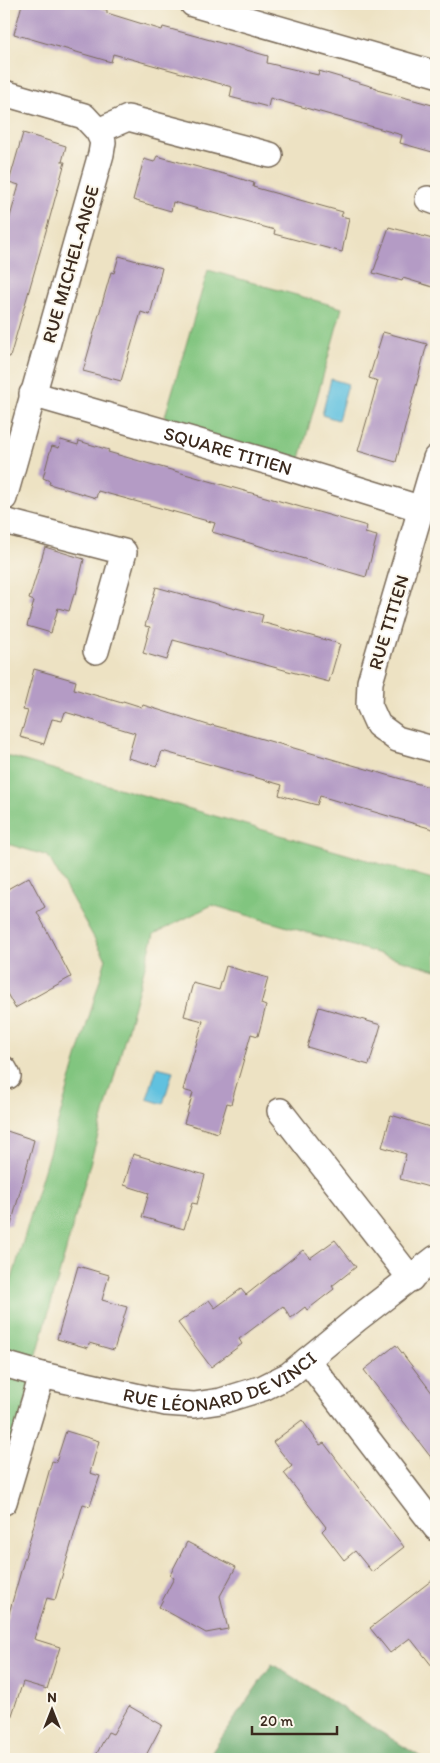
<svg xmlns="http://www.w3.org/2000/svg" width="440" height="1763" font-family="Itim,sans-serif">
<style>
.green{fill:#81c57f;stroke:#5e784e}
.forest{fill:#68aa6e;stroke:#526a46}
.water{fill:#60c1df;stroke:#4e767e}
.building{fill:#b49bc5}
.lines{fill:none;stroke-linecap:round;stroke-linejoin:round}
.street-casing{stroke:#796a58;stroke-width:28}
.street{stroke:#fff;stroke-width:25}
.labels{text-anchor:middle;stroke-width:4;stroke-linejoin:round;paint-order:stroke}
.street-label{font-size:19px;fill:#3b2a1e;stroke:#fbf7ec}
</style>
<rect width="100%" height="100%" fill="#fbf7ec"/>
<filter id="ink" filterUnits="userSpaceOnUse"><feTurbulence type="fractalNoise" baseFrequency=".02" numOctaves="2"/><feDisplacementMap in="SourceGraphic" scale="10" xChannelSelector="R" yChannelSelector="G"/><feConvolveMatrix kernelMatrix="1 2 1 2 8 2 1 2 1" color-interpolation-filters="sRGB"/></filter>
<filter id="wash" filterUnits="userSpaceOnUse"><feTurbulence type="fractalNoise" baseFrequency=".0096" numOctaves="4" result="noise"/><feDisplacementMap in="SourceGraphic" scale="20" xChannelSelector="R" yChannelSelector="G"/><feGaussianBlur stdDeviation="1.12" result="paint"/><feColorMatrix in="noise" values="0 0 0 0 0 0 0 0 0 0 0 0 0 0 0 0 0 1.4 0 .05"/><feComposite in="paint" operator="in"/></filter>
<g filter="url(#wash)">
<rect width="100%" height="100%" fill="#ede2c3"/>
<path class="green" d="M208,270l134,38 -43,154 -136,-39z
M4,755l432,125v90l-224,-65 -58,29 -122,438 -28,130v-196l102,-347 -58,-103 -44,-13z"/>
<path class="forest" d="M272,1664l152,95h-217z"/>
<path class="water" d="M331,379l17,5 -10,36 -16,-5z
M157,1067l16,4 -10,33 -16,-5z"/>
<g id="blocks">
<path class="building" d="M22,4h63l22,6v3l55,17 1,-3 105,29 -1,7 51,12 1,-4 58,17v2l59,16v47l-36,-10 2,-8 -132,-37 -2,9 -38,-10 2,-10 -119,-33 -2,8 -97,-28z
M23,133l43,13 -4,16h3l-15,55 -40,140 -6,-1v-118l15,-53 -10,-3z
M157,156l78,21 19,6 -1,4 90,25 -2,4 8,2 -7,34 -68,-18 1,-4 -102,-28 -2,9 -38,-11 11,-41 10,3z
M389,227l47,13v48l-33,-10 -1,3 -29,-8z
M119,256l43,12 -12,47 -9,-3 -20,69 -38,-10 28,-99 3,1z
M383,332l44,12 -31,118 -38,-11 20,-70 -9,-3z
M61,440l17,5 1,-4 30,9 -1,2 259,74 -2,7 12,3 -11,41 -154,-45 3,-9 -117,-32 -2,7 -47,-14 1,-3 -7,-3 6,-23 3,-9 7,2z
M45,547l39,12 -8,35h-2l-5,17 -11,-3 -7,25 -24,-7 7,-25 -5,-2z
M156,587l79,22 1,-1 27,7 -2,7 79,22 -11,38 -156,-42 -6,20 -24,-7 7,-26 -5,-1z
M34,669l42,12 -2,8 48,14 1,-2 19,6 1,-2 68,21 1,-1 19,5 205,59v41l-116,-34 -3,9 -38,-10 3,-10 -120,-34 -5,15 -29,-8 7,-25 -70,-21 -3,9 -10,-2 -8,25 -24,-7 8,-26 -5,-1z
M29,877l16,30 -8,5 34,65 -56,31 -11,-20v-97z
M226,966l42,12 -7,26 5,2 -8,30 -7,-2 -20,70 -4,-1 -9,30 -34,-10 9,-30 -10,-3 20,-69 -19,-5 9,-33 26,7z
M319,1007l62,18 -12,40 -62,-18z
M391,1115l45,14v60l-36,-10 6,-25 -24,-7z
M4,1130l30,10 -23,85 -7,-1z
M133,1154l72,21 -8,29 -5,-1 -8,26 -42,-12 7,-24 -25,-8z
M335,1240l21,27 -24,19 2,3 -27,21 -2,-3 -14,11 -8,-12 -44,33 3,5 -31,23 -33,-44 31,-23 6,8 26,-19 5,6 57,-45 7,8z
M78,1266l31,9 -7,25 25,7 -13,43 -25,-7 -1,5 -31,-9z
M396,1345l40,53v66l-72,-94z
M302,1420l18,25 4,-2 80,104 -32,25 -17,-21 -11,9 -22,-29 4,-4 -42,-54 8,-7 -19,-24z
M66,1431l33,10 -9,32 10,3 -10,30 -7,-2 -28,96 -8,-2 -13,41 26,8 -13,42 -24,-7 -15,45 -4,-1v-95l48,-170 4,1z
M187,1542l49,25 -16,29 8,33 -22,4 -47,-26 15,-29 -4,-3z
M436,1577v94l-26,-33 -20,15 -20,-25z
M129,1706l33,19 -18,34h-50l14,-27 5,2z"/>
</g>
</g>
<g filter="url(#ink)">
<use href="#blocks" fill-opacity="0" stroke="#796a58" stroke-width="1"/>
<g class="lines">
<g class="street-casing">
<g id="street">
<path d="M193,4l243,70"/>
<path d="M4,93l80,23 14,15 5,11 -2,12 -97,344"/>
<path d="M98,131l30,-13 142,37"/>
<path d="M428,199l8,3"/>
<path id="s1" d="M32,394l244,70 146,45"/>
<path d="M436,458l-66,224 -1,23 9,20 19,14 39,11"/>
<path d="M4,521l120,31 -28,99"/>
<path d="M4,1069l4,7"/>
<path d="M280,1111l131,168"/>
<path d="M307,1360l129,168"/>
<path id="s2" d="M4,1364l38,11 124,28 28,2 27,-4 42,-13 26,-13 68,-56 79,-61"/>
<path d="M4,1502l38,-127"/>
</g>
</g>
<use href="#street" class="street"/>
</g>
</g>
<g class="labels">
<g class="street-label">
<text transform="translate(70 264) rotate(-74)" y="7">RUE MICHEL-ANGE</text>
<text dy="7" stroke="none"><textPath href="#s1" startOffset="204">SQUARE TITIEN</textPath></text>
<text transform="translate(388 622) rotate(-73)" y="7">RUE TITIEN</text>
<text dy="7" stroke="none"><textPath href="#s2" startOffset="225">RUE LÉONARD DE VINCI</textPath></text>
</g>
</g>
<rect width="440" height="1763" fill="none" stroke="#fbf7ec" stroke-width="20"/>
<g transform="translate(52 1710)" stroke="#fbf7ec" stroke-width="4" paint-order="stroke">
<path d="M0-4L9 19L0 12L-9 19Z" fill="#3b2a1e"/>
<text y="-8" font-size="14" font-weight="bold" text-anchor="middle" fill="#3b2a1e">N</text>
</g>
<path d="M252 1726v8h85v-8" fill="none" stroke="#3b2a1e" stroke-width="2.5"/>
<text x="260" y="1726" font-size="15" fill="#3b2a1e" stroke="#fbf7ec" stroke-width="4" paint-order="stroke">20 m</text>
</svg>
